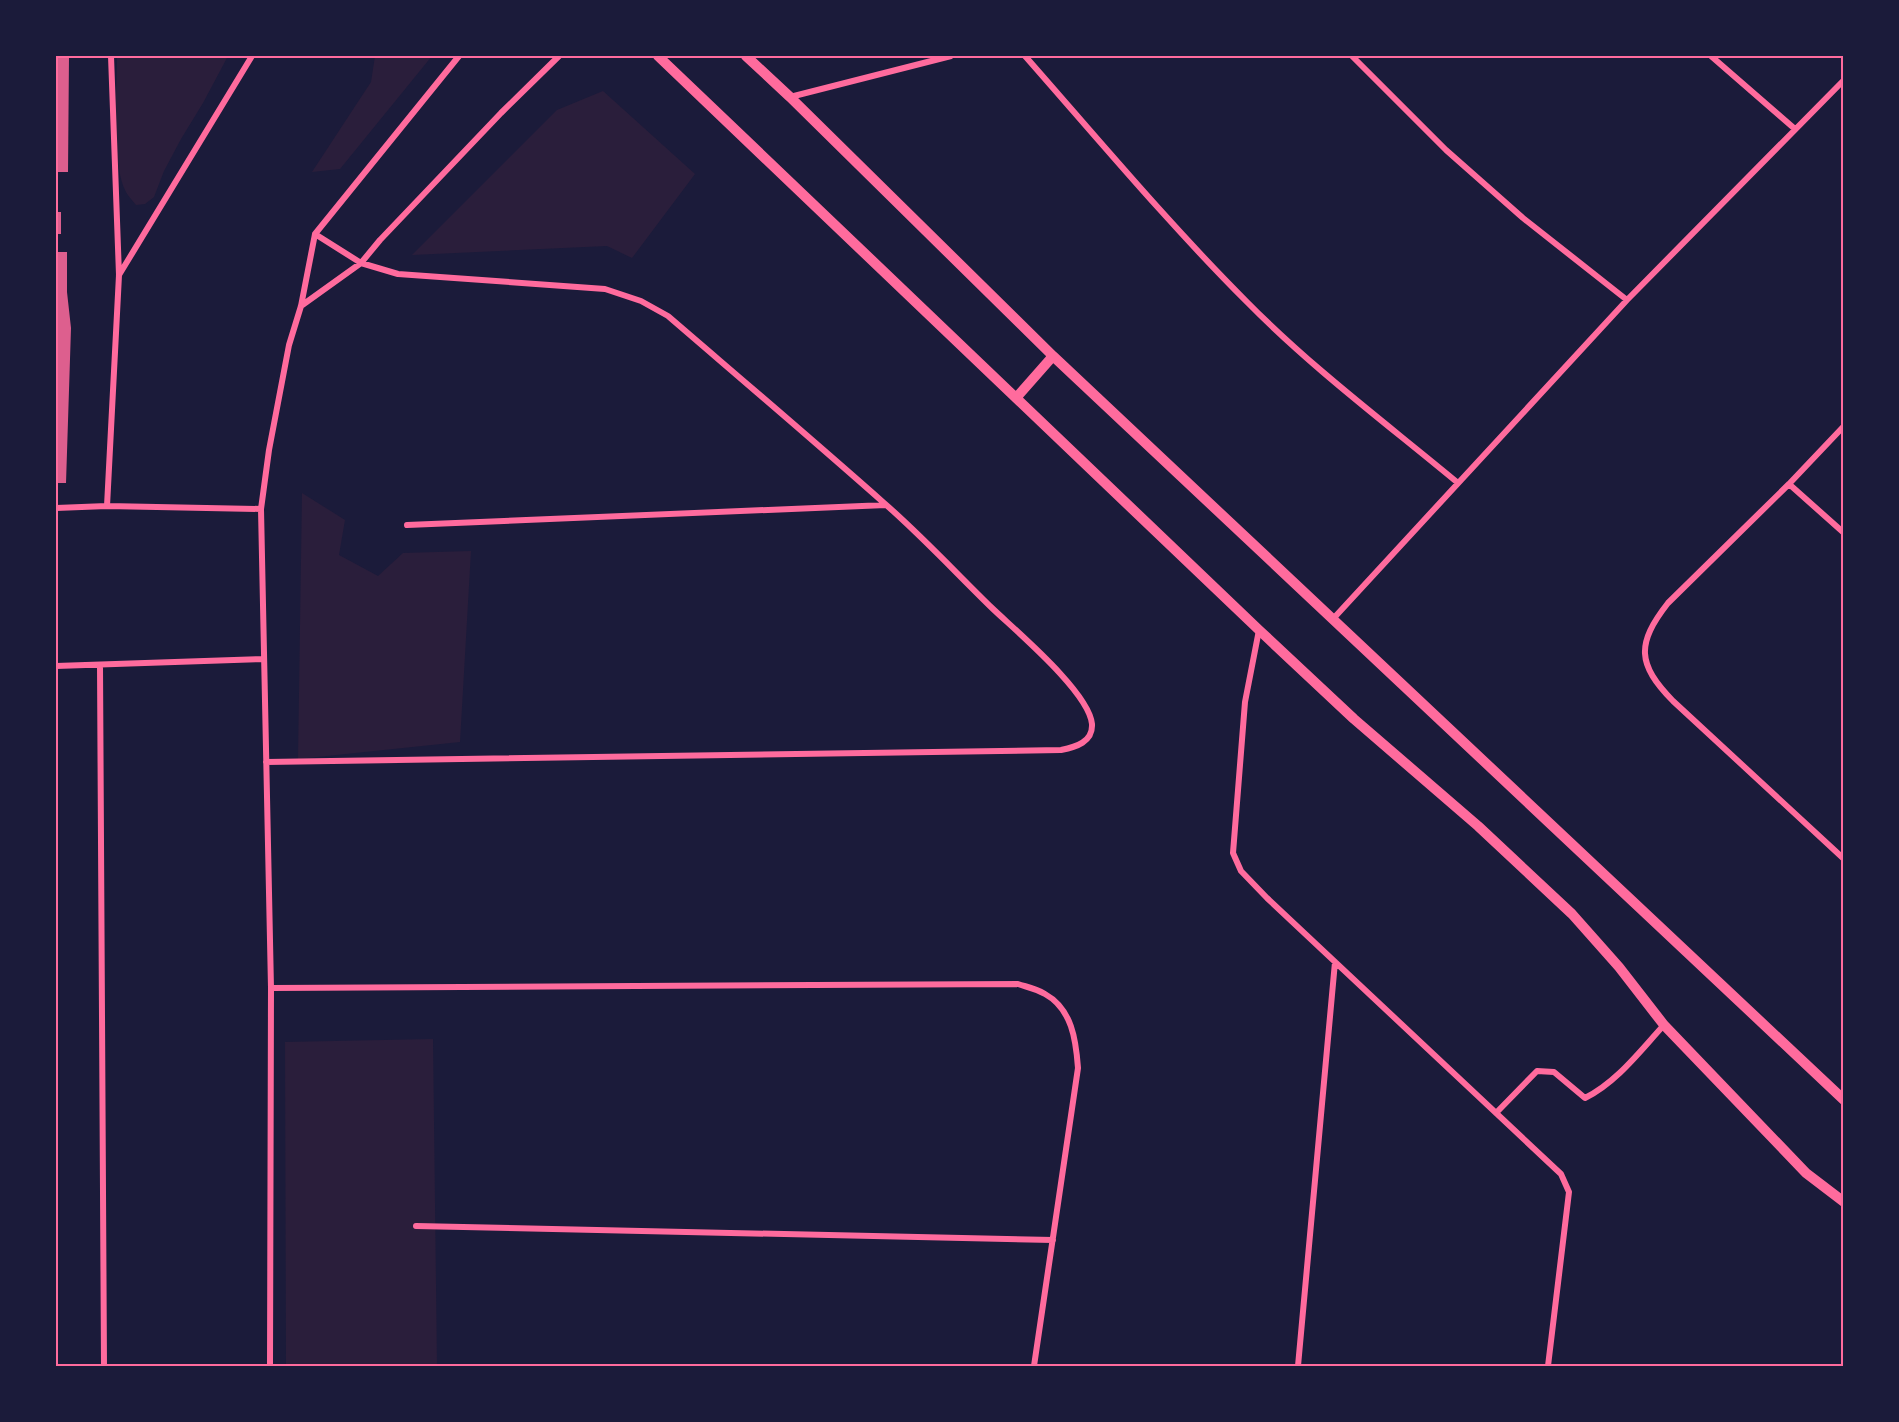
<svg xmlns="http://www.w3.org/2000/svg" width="1899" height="1422" font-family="'PT Sans',sans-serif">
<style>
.green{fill:#2a1e3b}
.building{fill:#dd5f8e}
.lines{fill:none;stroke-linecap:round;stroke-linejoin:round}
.minor{stroke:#ff6b9d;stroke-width:6}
.tertiary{stroke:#ff6b9d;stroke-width:10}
.neatline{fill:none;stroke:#ff6b9d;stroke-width:2}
</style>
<rect width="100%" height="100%" fill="#1b1b3a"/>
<path class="green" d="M117,56h111l-25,47 -22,36 -17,32 -10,26 -9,7 -9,1c-4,-5 -9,-10 -11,-15 -14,-31 -8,-99 -8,-134z
M375,56h57l-92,113 -28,3 59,-90z
M603,91l92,83 -63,84 -25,-12 -195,9 145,-145z
M302,493l43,27 -6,35 39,21 25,-23 68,-2 -11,191 -162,17z
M433,1039l4,327h-151l-1,-324z"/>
<path class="building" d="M56,56h13l-1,116h-12z
M56,212h5v22h-5z
M56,252h11v40l4,36 -5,155h-10z"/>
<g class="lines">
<path class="minor" d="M1025,56c73,83 144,168 222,246 65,66 140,122 211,181
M1352,56l94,94 77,68 104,82
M1711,56l84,73
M790,97l161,-41
M119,275l133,-219
M301,306l60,-43 19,-23 121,-127 58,-57
M1844,426l-55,58 -121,119c-32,41 -31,61 5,98l171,158
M1789,484l55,49
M107,506l12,-231 -8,-219
M56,508l51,-2 154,3
M407,525l479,-20
M1332,620l295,-320 217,-220
M1259,630l-14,72 -12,151 8,18 26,27 294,276 8,18 -21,174
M56,666l208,-7
M100,666l4,700
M266,762l795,-12c15,-3 32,-8 31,-26 -3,-32 -76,-93 -100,-116 -36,-35 -70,-72 -108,-105 -71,-63 -144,-125 -216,-187l-27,-15 -36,-12 -207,-15 -37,-11 -46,-29
M271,988l747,-4c9,3 19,5 27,10 27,15 31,46 33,74l-44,298
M1496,1113l41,-42 17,1 31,26c32,-16 55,-47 79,-73
M416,1226l637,14
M270,1366l1,-378 -10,-479 8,-59 20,-105 12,-39 14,-72 144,-178
M1298,1366l37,-404"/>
<path class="tertiary" d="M658,56l601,574 95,89 124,107 94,88 47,53 45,58 142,148 38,29
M746,56l44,41 263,259 791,744
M1016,398l37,-42"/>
</g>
<rect width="1899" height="1422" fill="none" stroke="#1b1b3a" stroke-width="114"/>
<rect x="57" y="57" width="1785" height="1308" class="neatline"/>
</svg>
